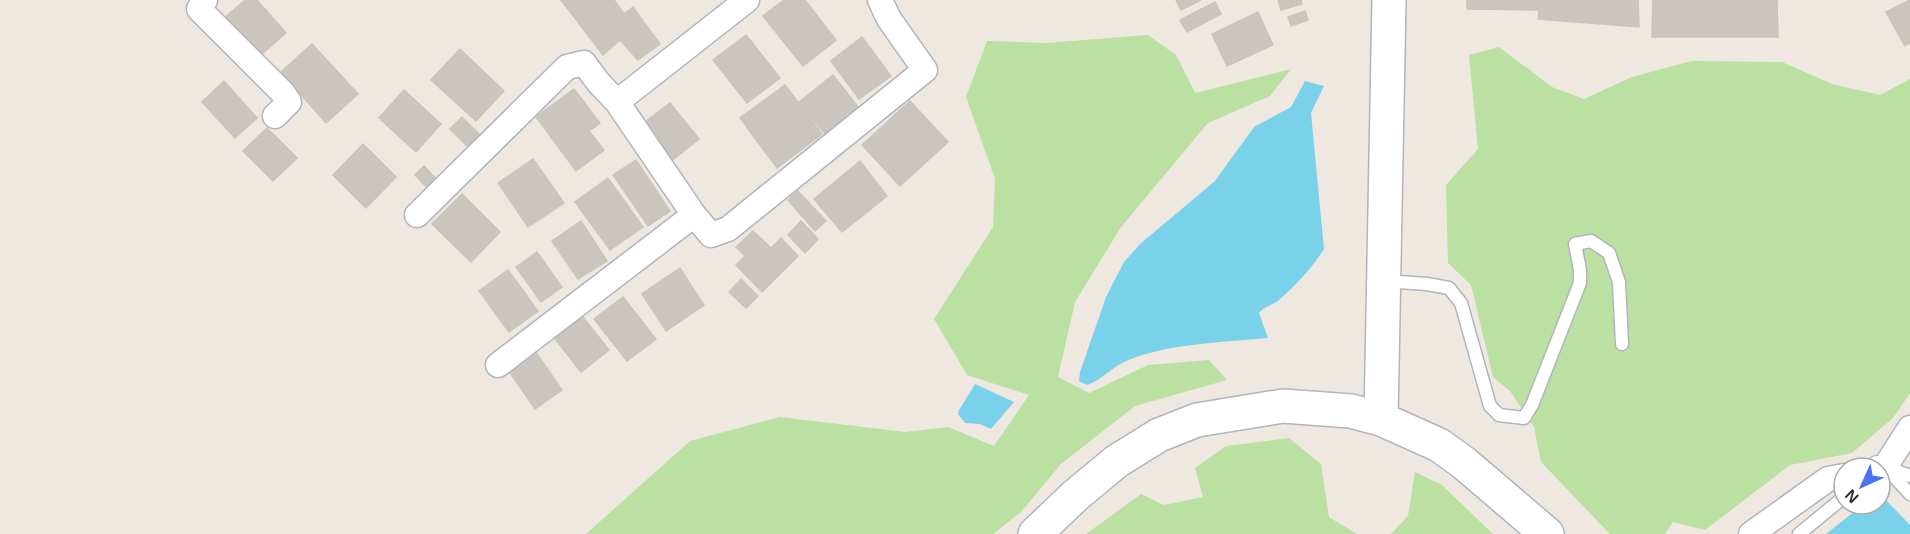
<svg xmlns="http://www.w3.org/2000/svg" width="1910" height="534" font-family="Arial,sans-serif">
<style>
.green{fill:#bae1a1}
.water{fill:#7ad2ea}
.building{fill:#cac6bf;stroke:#cac4ba;stroke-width:1.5}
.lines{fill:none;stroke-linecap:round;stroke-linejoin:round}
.lane-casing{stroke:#b1b4bd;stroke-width:15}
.street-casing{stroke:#b1b4bd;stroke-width:27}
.secondary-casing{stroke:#b1b4bd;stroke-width:36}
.lane{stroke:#fff;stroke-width:12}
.street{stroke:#fff;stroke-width:24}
.secondary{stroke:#fff;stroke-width:33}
</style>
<rect width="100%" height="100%" fill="#eee8e1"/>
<path class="green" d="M1148,35l28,20 19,38 96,-24 -21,27 -62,27 -87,104 -46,75 -17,75 31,16 59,-28 61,-5 18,20 -92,26 -74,58 -40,48 -28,22h-407l104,-93 90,-24 125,15 43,-5 46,19 35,-51 -62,-20 -33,-56 59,-92 2,-48 -29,-82 21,-56 59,2z
M1499,47l53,40 32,12 48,-22 60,-16 90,1 50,22 48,11 30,-16v314l-17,25 -41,35 -62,12 -85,65 -32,-8 -8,12h-55l-69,-72 -7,-35 -24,-36 -17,-14 -22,-92 -23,-22 -2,-78 32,-36 -9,-94z
M1289,438l32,26 8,53 28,17h-271l55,-40 23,11 39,-8 -8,-29 31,-22z
M1415,472l27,13 51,49h-102l17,-18z"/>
<path class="water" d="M1305,81l19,5 -13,27 13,136c-12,19 -28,36 -45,51 -7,6 -15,6 -20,13l9,25c-42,4 -109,6 -146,25 -13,7 -21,17 -35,22l-8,-4 1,-9 26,-75 18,-35 16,-18 75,-63 39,-54 37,-20z
M975,384l39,18 -23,27 -11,-5 -15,-1 -7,-9 1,-4z
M1880,499h5l25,26v9h-84l38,-30h16z"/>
<path class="building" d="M245,0h12l29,33 -31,27 -34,-39z
M561,0h53l10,14 9,-7 27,37 -22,16 -18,-20 -17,15z
M784,0h21l31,40 -33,26 -40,-50z
M1176,0h25l-20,10z
M1278,0h23l1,4 -21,6z
M1467,0h171l1,27 -101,-8 1,-9 -72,-1z
M1653,0h124l1,37h-126z
M1910,0v43l-5,3 -19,-34z
M1215,2l6,12 -34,18 -7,-12z
M1305,11l3,9 -17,6 -3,-9z
M1258,12l15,33 -46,21 -15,-32z
M746,35l34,43 -33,25 -34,-43z
M862,37l29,39 -32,23 -28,-38z
M312,44l46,50 -32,29 -45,-51z
M460,49l44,42 -28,30 -45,-41z
M833,75l25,32 -33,27 -26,-32z
M224,81l33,37 -22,20 -33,-36z
M785,85l37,49 -45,34 -37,-50z
M574,89l26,34 -11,8 15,19 -28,21 -40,-54z
M404,90l37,34 -25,28 -37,-34z
M910,101l38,41 -48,44 -38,-41z
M670,103l29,36 -30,24 -29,-37z
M462,117l21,21 -12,12 -21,-21z
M267,128l30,30 -24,23 -30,-30z
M363,144l33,33 -30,31 -33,-33z
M533,159l31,44 -36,24 -30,-44z
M636,160l34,51 -22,15 -35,-51z
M860,161l27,35 -45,36 -28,-33z
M424,166l13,14 -9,9 -13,-14z
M608,178l35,49 -33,23 -35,-48z
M798,191l28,30 -11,10 -27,-31z
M462,194l38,38 -29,30 -39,-38z
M581,221l26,40 -29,18 -26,-38z
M801,221l17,18 -13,14 -17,-18z
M753,231l18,17 10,-10 17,18 -36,36 -26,-27 9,-9 -9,-9z
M537,252l25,35 -21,15 -25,-35z
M680,268l24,37 -38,26 -24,-37z
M508,270l30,41 -29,21 -30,-41z
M741,279l17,17 -12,12 -17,-16z
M623,297l33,42 -29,22 -33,-42z
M583,317l26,33 -28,22 -26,-33z
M533,348l29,42 -27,19 -29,-42z"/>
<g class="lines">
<g class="lane-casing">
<path id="lane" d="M1385,281l42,3 22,4 12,15 29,103 9,9 25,3 8,-13 48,-122v-13l-5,-26 16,-3 18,12 10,29 3,62
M1885,467l25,27
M1889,468l21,8
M1799,534l45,-37"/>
</g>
<g class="street-casing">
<path id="street" d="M205,0l-6,9 84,84 6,9 -14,14
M617,102l77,113
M417,215l150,-148 17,-4 14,19 19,20 130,-102
M498,365l196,-150 17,20 17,-6 197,-159 -36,-51 -9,-19
M1878,468l7,-1 25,-39
M1751,534l77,-55 16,-3"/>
</g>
<g class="secondary-casing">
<path id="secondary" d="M1381,419l8,-419
M1035,534l41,-39 41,-34 42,-26 38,-15 86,-14 68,5 30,8 58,26 25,18 83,71"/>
</g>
<use href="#lane" class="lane"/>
<use href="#street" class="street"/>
<use href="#secondary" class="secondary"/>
</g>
<g transform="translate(1862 486) rotate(225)"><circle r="28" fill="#ffffff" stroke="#ababab" stroke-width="1.5"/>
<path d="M0-4.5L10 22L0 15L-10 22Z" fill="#4a72f2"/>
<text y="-9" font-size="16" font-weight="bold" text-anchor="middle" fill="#2e2e2e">N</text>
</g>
</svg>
